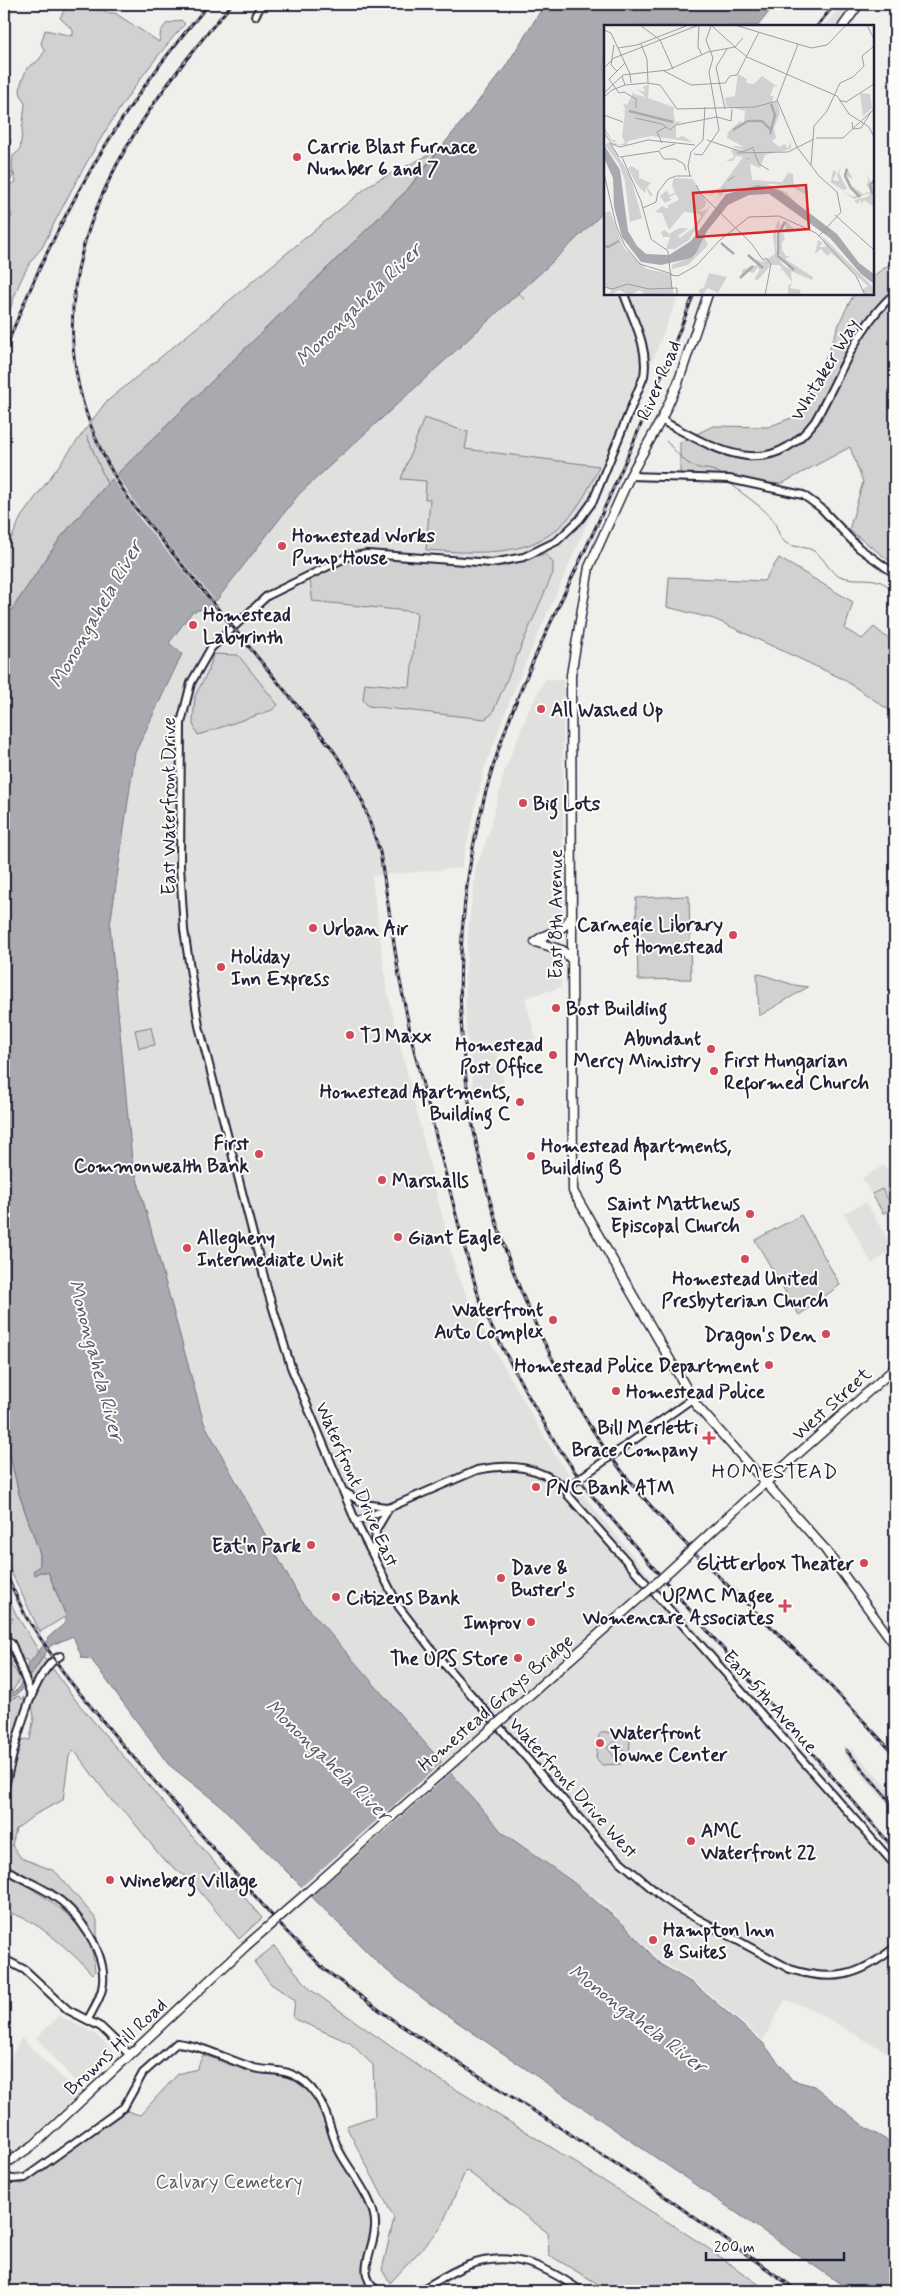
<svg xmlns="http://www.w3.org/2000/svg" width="899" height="2295" font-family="Mynerve,sans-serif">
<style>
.built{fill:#e0e0df}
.green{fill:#d2d1d1;stroke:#7a7a86}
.water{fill:#a9a9b0;stroke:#737381}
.pier{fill:#f0efec}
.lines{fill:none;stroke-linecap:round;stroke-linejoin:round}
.stream{stroke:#737381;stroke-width:1}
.minor-casing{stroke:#22223b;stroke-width:10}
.major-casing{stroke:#22223b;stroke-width:11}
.minor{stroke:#fdfcf7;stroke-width:6}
.major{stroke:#fdfcf7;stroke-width:8}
.rail-casing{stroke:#22223b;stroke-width:3}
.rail{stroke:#fdfcf7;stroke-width:1;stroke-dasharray:4;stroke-linecap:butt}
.major-bridge-casing{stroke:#22223b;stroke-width:11;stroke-linecap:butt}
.major-bridge{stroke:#fdfcf7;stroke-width:8}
.poi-dot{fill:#d1495b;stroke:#fdfcf7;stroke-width:2}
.labels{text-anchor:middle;stroke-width:4;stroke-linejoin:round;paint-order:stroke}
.poi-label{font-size:19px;font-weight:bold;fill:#22223b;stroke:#fdfcf7;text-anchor:start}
.street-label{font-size:19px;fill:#22223b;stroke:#fdfcf7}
.park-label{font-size:19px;fill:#575768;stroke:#fdfcf7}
.water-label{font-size:20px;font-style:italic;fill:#58586a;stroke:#fdfcf7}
.quarter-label{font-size:21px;letter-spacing:1px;fill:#22223b;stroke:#fdfcf7}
.inset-river{fill:none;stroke:#a9a9b0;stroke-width:2.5}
.inset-road{fill:none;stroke:#9e9da5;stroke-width:1}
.view{fill:#d62828;fill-opacity:0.15;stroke:#d62828;stroke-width:2.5}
.inset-edge{fill:none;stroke:#22223b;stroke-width:2.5}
</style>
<rect width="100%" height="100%" fill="#f0efec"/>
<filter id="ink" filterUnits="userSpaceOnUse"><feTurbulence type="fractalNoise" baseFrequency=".02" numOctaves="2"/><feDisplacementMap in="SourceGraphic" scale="10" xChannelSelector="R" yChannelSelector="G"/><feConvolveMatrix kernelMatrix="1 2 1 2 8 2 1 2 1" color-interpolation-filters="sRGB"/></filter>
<g filter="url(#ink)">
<path class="built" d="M841,4h13l-15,22h-15z
M605,211v83h74l-88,221 -74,167 -33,88 -23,98 -89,8 15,115 69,281 22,48 75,132 38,53 68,82 236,270v200l-88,-50 -22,-7 -22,40 -68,-58 -33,-20 -59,-59 -101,-71 -201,-232 -97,-177 -72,-263 -22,-234 25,-173 47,-98 -13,-12 23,-31 20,-6 87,-112 248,-227z
M545,679l18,1v219l-4,62 3,26 -37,11 11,41h-6l1,5 -34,10 7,30 -30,7 -8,-61 -1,-52 4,-54 7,-57 13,-34 15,-61 24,-60z
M884,1165l11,18v25l-12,7 -21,-37z
M866,1202l27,47 -21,15 -28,-51z
M843,1745l8,4 44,45v18l-38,-42 -13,-17z
M59,2016l35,17 21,19 -34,36 -45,-50z
M21,2038l58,56 -57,54 -18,10v-88z"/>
<path class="green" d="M62,4h32l14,9h7l44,29 2,-11 5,-7 15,-4 4,4c-60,66 -104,144 -143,224 -21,21 -29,53 -38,80v-98l8,-14 -2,-6 -6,-3v-9l7,-14 5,-2 -4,-14 1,-12 7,-6 5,-46 -5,-12 1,-9 6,-15 11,-7 7,-10 -4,-7 4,-14 28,6v-6l-13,-12 7,-13z
M4,139l7,1 -4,16h2l1,16 4,2 -4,7 -6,-3z
M437,151l-30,39 -300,294 -46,53 -57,84v-66l17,-38 84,-114 267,-220z
M895,261v304l-46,-35 14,-48 -13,-35 -69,37 -101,-10v-32l33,-16 55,1 36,-14 38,-96 12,-23h19v-18z
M424,418l44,14 -3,17 134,17c-37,90 -87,90 -173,84l4,-51h-5l1,-18 -25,-2z
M539,555h8l6,8v10l-61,141 -7,5 -117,-13 -5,-6 2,-17 45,4 7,-75 -105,-11c1,-8 -3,-17 -1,-24l37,-18 17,-3 120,10h19z
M779,558l74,44 -8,27 17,10 12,-12 21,17v70l-52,-35 -129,-60 -47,-12 2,-30 95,4z
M213,654l25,1 40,50 -6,5 -74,25 -5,-11 2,-28 14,-26z
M689,896l2,83 -53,1 -2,-82z
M757,973l37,12 14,2 -49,29z
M151,1027l4,18 -16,3 -4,-18z
M882,1189l11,19 -10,5 -11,-19z
M801,1215l39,70 -41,30 -44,-75z
M4,1429l15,65 21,60v18h8l18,44 -26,16 -36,-75z
M4,1589l12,25 21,34v7l-8,10 -1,-5h-4l-4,-7 -2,1 -7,-18h-7v-11l5,-1 4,-5 -6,-4 -3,1z
M4,1642l5,5 5,14 -4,5 4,2 6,11 -7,11 -9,2z
M43,1657l4,5 -11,19 -8,-1z
M50,1665l27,37 185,216 -23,21 -46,-56 -31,-25 -34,-43 -16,-14 -38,-51 -5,6 -6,44 -27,14 -20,15 -4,16 9,13 34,13 42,49v23l-22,-34 -14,-12 -57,-32v-64l18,-62 8,1 4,-23 -2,-12z
M19,1696l2,3 3,-2v13l-17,48 -3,-12v-48l6,1z
M603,1732l23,1 4,5 -1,19 -14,-16 -8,7 14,16 -19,1 -6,-7 3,-23z
M4,1871c37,26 90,47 91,101l-3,2c-19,-21 -59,-59 -88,-62z
M274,1946l37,44 113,80 130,79 148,95 66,47h-158l-61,-36 -1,-22 -82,-63 -26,59 -50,54 -8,-13 12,-52 -48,-92 29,-10 -2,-51 -23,-22 -57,-25 2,-18 -24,-16 -17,-22z
M203,2055c18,6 36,14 54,18 12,3 25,0 37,6 29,13 29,50 42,74 11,21 37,49 36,74 0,26 -22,38 -1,64h-367v-110l18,3 105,-73 13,4 38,-41 19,-5z"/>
<path class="water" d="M545,4h230l-17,22h-153v185l-58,56 -248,227 -87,112 -20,6 -23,31 13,11 -47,99 -25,173 22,234 72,263 97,177 201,232 71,50 51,43 36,39 34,20 69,59 29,37 22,6 52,42 29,17v146h-44l-426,-291 -44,-34 -160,-160 -53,-42 -77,-105 -9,-1 -9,-22 -23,10 -29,45 -5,4 -12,3v-3l14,-5 10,-25 24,-31 12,-10 2,-8 -18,-44h-8l-5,3 -2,-4 7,-6v-11l-21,-60 -15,-65v-808l57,-84 46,-53 300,-294 97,-121z"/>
<path class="pier" d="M115,473l29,43 73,87 -3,4 -74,-88 -29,-43z
M444,1761l9,10 -61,54 -84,74 -9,-10z"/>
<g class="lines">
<path class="stream" d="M518,292l6,7
M87,436l20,48
M666,441c8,8 16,20 27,25 11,5 21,1 30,10
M730,483c13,12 29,21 41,34 7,8 6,20 15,26 8,5 19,3 26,7 11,5 17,21 24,24 21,12 41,-5 59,20"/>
<g class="minor-casing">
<path id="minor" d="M255,16l7,-12
M624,294c9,26 25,53 20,82l-51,125 -13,18 -23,22 -33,16 -32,6 -125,-9 -20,3 -80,39 -56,52 -20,35 -10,40 -1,143 4,64 15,96 69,266 23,75 65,155 43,85 33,43 176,201 54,46 16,11 112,61c44,14 70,7 105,-22
M661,420c54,29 107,64 154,1 25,-44 41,-94 80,-128
M630,476l99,3 74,16 18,13 38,40 36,26
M566,1488l2,7 327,370
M566,1488l126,-89
M345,1492l19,12 22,3
M356,1522l121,-52c35,-7 60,-4 89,18
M374,1557l2,-27 13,-22
M4,1639l7,4 2,4 19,50
M4,1791c8,-33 26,-120 56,-135
M4,1868c15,10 32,16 47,26 26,16 55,57 52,89 -1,13 -9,25 -15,36
M4,1959l21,11 43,40 33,17 29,28
M4,2176l8,3 13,-1 99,-71 19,-34 34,-30c27,3 51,17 77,25 12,3 25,1 37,6 11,4 20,13 26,22 13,18 13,41 25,60 11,19 35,48 33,71 -1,24 -20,45 2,64
M419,2291c15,-8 31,-19 47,-25 44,-17 80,0 115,25"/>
</g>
<g class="major-casing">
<path id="major" d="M843,26l16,-22
M708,294l-30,89 -17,37 -31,56 -41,91 -18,108 2,516 123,214 128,143 71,97
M535,942c13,-12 26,-7 36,-25
M535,942l27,8 9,9
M745,1501l150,-133
M310,1890l78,-70
M4,2165l31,-21 211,-198"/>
</g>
<use href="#minor" class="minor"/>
<use href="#major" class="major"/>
<g class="rail-casing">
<path id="rail" d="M232,4c-129,149 -229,314 -99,501l198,242 18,27 14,29 17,49 19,124 14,70 50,196 16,56 13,30 34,64 29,50 33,49 307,359
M817,26l18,-22
M694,294c-31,80 -64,159 -100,237 -36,77 -76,154 -101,236 -61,198 -34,413 61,595 18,34 37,69 60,99 53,71 121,130 184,192 34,33 65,68 97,102
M4,353c48,-126 116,-247 205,-349
M4,1570l22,47 42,62 53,64 162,185 42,42 72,53 246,158 155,110
M846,1750l49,57"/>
</g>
<use href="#rail" class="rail"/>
<g class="major-bridge-casing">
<path id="major-bridge" d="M388,1820l263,-232 94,-87
M246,1946l64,-56"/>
</g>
<use href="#major-bridge" class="major-bridge"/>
</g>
</g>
<g class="poi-dot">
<circle cx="297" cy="157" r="5"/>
<circle cx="282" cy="546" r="5"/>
<circle cx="193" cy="625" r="5"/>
<circle cx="541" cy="709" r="5"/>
<circle cx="523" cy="803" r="5"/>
<circle cx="313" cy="928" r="5"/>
<circle cx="733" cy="935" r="5"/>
<circle cx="221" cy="967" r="5"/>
<circle cx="556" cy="1008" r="5"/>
<circle cx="350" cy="1035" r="5"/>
<circle cx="711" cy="1049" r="5"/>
<circle cx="553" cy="1055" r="5"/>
<circle cx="714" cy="1071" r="5"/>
<circle cx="520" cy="1102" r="5"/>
<circle cx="259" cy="1154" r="5"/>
<circle cx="531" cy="1156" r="5"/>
<circle cx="382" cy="1180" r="5"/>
<circle cx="750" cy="1214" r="5"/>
<circle cx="398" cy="1237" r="5"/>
<circle cx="187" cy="1248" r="5"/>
<circle cx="745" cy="1259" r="5"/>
<circle cx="553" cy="1320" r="5"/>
<circle cx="826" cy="1334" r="5"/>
<circle cx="769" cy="1365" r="5"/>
<circle cx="616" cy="1391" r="5"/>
<path d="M706.5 1430.5h5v5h5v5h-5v5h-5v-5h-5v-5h5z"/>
<circle cx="536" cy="1487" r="5"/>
<circle cx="311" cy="1545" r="5"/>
<circle cx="864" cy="1563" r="5"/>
<circle cx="501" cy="1578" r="5"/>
<circle cx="336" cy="1597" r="5"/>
<path d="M782.5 1598.5h5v5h5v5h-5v5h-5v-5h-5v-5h5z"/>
<circle cx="531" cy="1622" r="5"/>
<circle cx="518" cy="1658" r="5"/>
<circle cx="600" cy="1743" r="5"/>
<circle cx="691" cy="1841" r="5"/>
<circle cx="110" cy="1880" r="5"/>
<circle cx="653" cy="1940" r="5"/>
</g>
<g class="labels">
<g class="poi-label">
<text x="307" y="153">Carrie Blast Furnace<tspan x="307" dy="22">Number 6 and 7</tspan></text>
<text x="292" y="542">Homestead Works<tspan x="292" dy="22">Pump House</tspan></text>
<text x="203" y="621">Homestead<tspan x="203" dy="22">Labyrinth</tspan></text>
<text x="551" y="716">All Washed Up</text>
<text x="533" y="810">Big Lots</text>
<text x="723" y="931" text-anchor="end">Carnegie Library<tspan x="723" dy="22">of Homestead</tspan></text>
<text x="323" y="935">Urban Air</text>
<text x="231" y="963">Holiday<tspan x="231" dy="22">Inn Express</tspan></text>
<text x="566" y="1015">Bost Building</text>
<text x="360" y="1042">TJ Maxx</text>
<text x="701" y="1045" text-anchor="end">Abundant<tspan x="701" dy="22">Mercy Ministry</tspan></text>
<text x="543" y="1051" text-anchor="end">Homestead<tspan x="543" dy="22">Post Office</tspan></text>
<text x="724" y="1067">First Hungarian<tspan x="724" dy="22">Reformed Church</tspan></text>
<text x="510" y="1098" text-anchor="end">Homestead Apartments,<tspan x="510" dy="22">Building C</tspan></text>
<text x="249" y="1150" text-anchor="end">First<tspan x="249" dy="22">Commonwealth Bank</tspan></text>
<text x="541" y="1152">Homestead Apartments,<tspan x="541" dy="22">Building B</tspan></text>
<text x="392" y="1187">Marshalls</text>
<text x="740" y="1210" text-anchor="end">Saint Matthews<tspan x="740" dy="22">Episcopal Church</tspan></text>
<text x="197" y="1244">Allegheny<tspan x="197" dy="22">Intermediate Unit</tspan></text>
<text x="408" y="1244">Giant Eagle</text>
<text x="745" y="1285" text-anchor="middle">Homestead United<tspan x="745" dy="22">Presbyterian Church</tspan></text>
<text x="543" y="1316" text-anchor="end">Waterfront<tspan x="543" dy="22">Auto Complex</tspan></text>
<text x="816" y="1341" text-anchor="end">Dragon's Den</text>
<text x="759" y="1372" text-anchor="end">Homestead Police Department</text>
<text x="626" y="1398">Homestead Police</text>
<text x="698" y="1434" text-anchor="end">Bill Merletti<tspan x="698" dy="22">Brace Company</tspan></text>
<text x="546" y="1494">PNC Bank ATM</text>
<text x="301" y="1552" text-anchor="end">Eat'n Park</text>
<text x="854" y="1570" text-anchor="end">Glitterbox Theater</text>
<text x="511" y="1574">Dave &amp;<tspan x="511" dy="22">Buster's</tspan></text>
<text x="774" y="1602" text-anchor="end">UPMC Magee<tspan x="774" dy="22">Womencare Associates</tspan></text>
<text x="346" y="1604">Citizens Bank</text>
<text x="521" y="1629" text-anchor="end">Improv</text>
<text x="508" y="1665" text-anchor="end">The UPS Store</text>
<text x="610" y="1739">Waterfront<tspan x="610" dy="22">Towne Center</tspan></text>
<text x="701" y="1837">AMC<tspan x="701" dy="22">Waterfront 22</tspan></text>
<text x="120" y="1887">Wineberg Village</text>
<text x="663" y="1936">Hampton Inn<tspan x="663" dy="22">&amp; Suites</tspan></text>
</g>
<g class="street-label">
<text transform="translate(824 369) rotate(-59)" y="7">Whitaker Way</text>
<text transform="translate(658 380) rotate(-67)" y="7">River Road</text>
<text transform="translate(168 806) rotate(-90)" y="7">East Waterfront Drive</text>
<text transform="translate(555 914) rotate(-90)" y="7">East 8th Avenue</text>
<text transform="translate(831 1403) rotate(-42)" y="7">West Street</text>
<text transform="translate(358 1484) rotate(66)" y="7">Waterfront Drive East</text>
<text transform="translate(771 1701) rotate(48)" y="7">East 5th Avenue</text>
<text transform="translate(495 1702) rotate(-41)" y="7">Homestead Grays Bridge</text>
<text transform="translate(574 1787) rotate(48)" y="7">Waterfront Drive West</text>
<text transform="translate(115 2046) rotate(-43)" y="7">Browns Hill Road</text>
</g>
<g class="park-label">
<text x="229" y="2188">Calvary Cemetery</text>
</g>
<g class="water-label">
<text transform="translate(358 304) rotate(-44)" y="7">Monongahela River</text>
<text transform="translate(95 614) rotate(-60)" y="7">Monongahela River</text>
<text transform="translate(97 1360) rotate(75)" y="7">Monongahela River</text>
<text transform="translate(329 1760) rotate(44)" y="7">Monongahela River</text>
<text transform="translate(638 2018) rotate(37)" y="7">Monongahela River</text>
</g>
<g class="quarter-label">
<text x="775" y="1478">HOMESTEAD</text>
</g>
</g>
<g transform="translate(604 25)">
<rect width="270" height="270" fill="#f0efec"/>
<path d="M134,49l9,5 -1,4 8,1 8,-8 16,11 -4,-1 -4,10h4l-2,6h5l3,11 -6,15 2,10 -4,3 7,6 6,-3 3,5 3,-9v9l-26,6 -5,13 -10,-4 2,16 30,2 6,-9 5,1 1,12 10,2 2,-2 -1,8 -17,-9 -21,-1 19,8 14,15 -27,-21 -48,6 -13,11 8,-8 -4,-3 -7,4 4,-6 7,-2 23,-31 -7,-1 -3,5h-7l8,-4 -3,-7h11l-9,-3v-1l11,1 -17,-9 1,-6 12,-11 4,2 1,-12 -19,-5 -1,-8 10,-2zM45,59l-1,14 28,10 -3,1 2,13 7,-1 -6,4v13l7,-2 9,6 -41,-6 -23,5 -1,4h-12l-11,-14 1,-3 7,12h5l-3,2 4,3 7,-2 -3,-7 3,-24 -4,-2 5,1 -3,-8 4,2 7,-14v3l12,3 -9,-8 8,3 -2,-5zM256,68l10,1 2,14 -9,8zM5,117l21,33 12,43 -12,4 -5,-41 -6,-17 -14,-19zM28,141l7,5v7l12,5 -4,4 6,8 -3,1 -4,-9 -1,6 -8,-8 -9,-17zM237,141l-2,7 8,16 -4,1 -16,-10 4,2 2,-12 4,2 -4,8 6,1 -2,-6zM242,142l7,12 -6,-3 5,10 11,8 8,-3 -5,-6 3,-5 -4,-6 5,5v4l4,-2v26l-10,-7 -3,5v-5l-4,4 -3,-4 13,-3 5,-5 -18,7 -11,-7 11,5 2,-2 -12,-20zM70,153l19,1 13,23 -1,5 -10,6 -11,-1 -15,18 -7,-17 -7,-1 7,-6 6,3v-4l11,-5 -3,-6 -7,3 3,3 -7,3 -5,-7 7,-6 2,5 6,-2 -3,-8zM107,180l-22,35 -14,9h-9l4,-12h-7l-2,-5 4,-2 4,4 10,-6h10l-11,8 2,2 14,-11 7,-11 -6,-4 11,-2zM6,186l14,37 23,21 23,5 4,21h-29l-5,-5 -11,5 -10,-5 -9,5 1,-5 -7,-4v-73zM174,195l3,5 -5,7v19l7,14 6,4h1l-12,-17 1,-17 7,-7 -1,-8 12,12 -14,1 2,6 -3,3v8l4,6h4l-5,3 28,18 -1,3 -21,-9 1,11 -2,6 11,2 -2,5h-11v-9l4,-4 -9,-12 -3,1 2,-3 -3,-3h-8l-13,15 -4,-1 6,-9 -3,-3 -3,6 -8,-2 -6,7 3,-9 15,-4 -4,-3 3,-2 5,2 13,-8 -2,-19zM217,210l53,53v7h-9l-3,-5 6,-4 -37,-33 -4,3 -6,-7 -6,5 3,-14 5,3 -4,4h7zM100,211l4,9 -20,20 -16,4v-4l18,-8zM105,248l18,4 -9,16 -10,-5 -6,7 -4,-4 6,-4z" fill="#d2d1d1"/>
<path d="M0,120l16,25 8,61 9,15 9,8 23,1 22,-14 35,-47 -1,-1 -2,-1v-4l3,-2 1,-4 3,-4 7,-3 9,-15 2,-2h2v-1v1l-5,3 -8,14 -10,7 -1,4 -2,2 -1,4 4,2 31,-9 21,5 58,44 22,29 15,11v10l-13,-10 -31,-36 -61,-44 -20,1 -21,10 -21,26 -11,22 -5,5 -30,7 -20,-3 -19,-25 -8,-30 -1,-29 -9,-20z" fill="#a9a9b0"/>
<path class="inset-river" d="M25,86l44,11M144,96h14l8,8M129,105l15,-9M166,109l5,-19 -4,-11M243,144l-2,7 6,12 9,9M268,169l-2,-9 4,-5M181,197l-7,12v22l16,14M117,218l13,11M1,221l3,1 11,-6M144,230l15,13M136,253l13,-12"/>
<path class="inset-road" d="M36,0l20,15 13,29M95,0l-1,22 4,8M107,0l24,22M131,0l76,23 16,-3 19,-20M263,0l7,14M0,5l7,3 19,41 1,9M37,19l6,15 1,24M194,19l-21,56 20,47 22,29 18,16 4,20 -22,24M10,20l-3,20 6,6M131,22l12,10 90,39 12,18 20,13 5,10M14,23l19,-3 49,-19M21,38l-16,16 10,14 5,-1 12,7v9M260,41l-2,-10 12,-10M0,43l10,-10 85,-33M60,46l27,14 34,-2 5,-7 7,-1 22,-43M21,60l22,-2 13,2 17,24 78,-2 22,-6M0,68l19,-18 45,-5 40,-18 27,-5 8,-9M0,72l8,-7 13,-5 -3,-9M235,75l7,2 28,-18M121,84l-9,-42 11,-18M0,90l19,7M31,93l27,6 8,6 6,-5 41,-8 14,4 1,-12M248,97l1,7 8,-1 10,-16M0,108l8,11 8,3 28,-7 47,5M212,113h27l31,-29M103,115l35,12 12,-5M6,118l9,14M58,118l-5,-11 9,-5M56,124l15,-5M149,124l6,15 10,6M55,127l5,7h11l9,5 2,6M133,128l51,-1 26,-13M90,129l8,1 17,-25 -10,-58 4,-14 -7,-18 5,-14M16,132l40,-6M18,132l19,44 10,38 17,12 4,38M207,140l3,-39 13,-15 13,-28 13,-6 11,-11M0,148l12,52 9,21 15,18 32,10M86,151l-2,-10 3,-14 12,-12 2,-33M92,160l5,9 50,49 12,17 3,-2 5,6 -6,31M39,183l13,-6 2,-10 10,-13 8,-3h16M231,190l39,35M67,250l7,1 19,-11 22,-24 30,-24 30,-1 37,17 40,43 9,19M0,262l8,2 16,-5 21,5 28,-1v7"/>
<path class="view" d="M202,160l3,44 -112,8 -4,-44z"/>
<rect width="270" height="270" class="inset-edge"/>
</g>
<rect width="899" height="2295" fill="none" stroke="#fdfcf7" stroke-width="20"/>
<rect x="10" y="10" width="879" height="2275" fill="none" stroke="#22223b" stroke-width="2" filter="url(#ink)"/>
<path d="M706 2252v8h138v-8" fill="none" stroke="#22223b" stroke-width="2.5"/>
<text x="714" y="2252" font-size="15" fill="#22223b" stroke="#fdfcf7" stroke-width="4" paint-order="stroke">200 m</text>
</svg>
